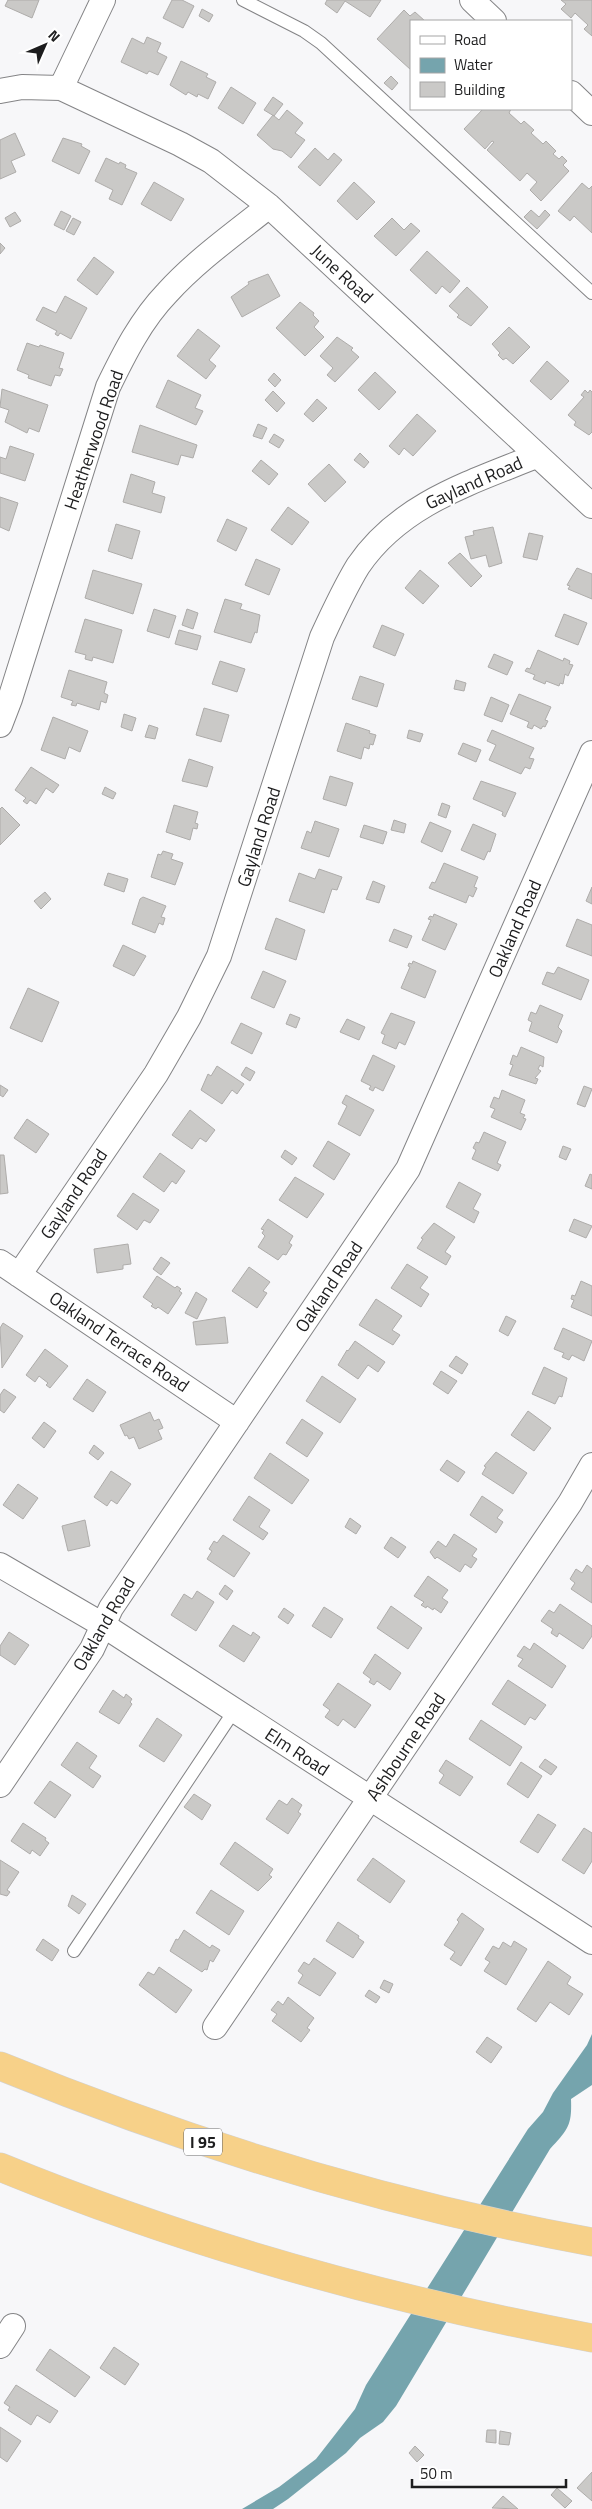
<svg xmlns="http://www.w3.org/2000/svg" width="592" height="2509" font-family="'Titillium Web',sans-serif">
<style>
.water{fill:#75a4ad}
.building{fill:#cac9c7;stroke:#aeacaa}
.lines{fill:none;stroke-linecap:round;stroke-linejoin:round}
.service-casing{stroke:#848486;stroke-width:14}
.minor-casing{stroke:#848486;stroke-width:26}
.motorway-casing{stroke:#d2d2d2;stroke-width:29}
.service{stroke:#fff;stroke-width:12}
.minor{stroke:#fff;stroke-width:24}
.motorway{stroke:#f7d189;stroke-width:28}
.labels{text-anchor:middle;stroke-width:4;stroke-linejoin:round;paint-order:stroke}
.shield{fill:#fff;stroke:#616162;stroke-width:1}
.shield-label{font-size:16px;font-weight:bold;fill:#1d1d1e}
.street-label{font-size:18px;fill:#1d1d1e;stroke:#fff}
</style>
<rect width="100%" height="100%" fill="#f7f7f9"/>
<path class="water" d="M592,2034v51l-21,14c1,27 -3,30 -21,50l-154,257 -13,16 -23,16 -14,15 -58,46 -15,10h-31l37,-22 37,-28 39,-50 11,-24 162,-256 15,-17 10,-19 34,-48z"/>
<path class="building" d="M8,0h31l-7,18 -27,-12z
M172,0h10l12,6 -11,22 -20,-10z
M327,0h54l-11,17 -25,-16 -8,12 -12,-9z
M561,0h31v36l-8,-7 4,-4 -13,-12 -4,5 -10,-9 5,-5z
M202,9l11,6 -4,7 -10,-6z
M404,10l6,6 5,-4 10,9h-14v49l-34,-31z
M147,37l14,6 -4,9 10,5 -9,18 -9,-4 -2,3 -26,-12 11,-24 12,6z
M181,61l27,13 -2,3 10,5 -8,17 -10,-5 -1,3 -9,-5 -2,3 -16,-10z
M391,76l7,7 -6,7 -8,-7z
M231,87l25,16 -13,21 -25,-16z
M273,97l10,7 -9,12 -10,-6z
M483,109h28l-2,4 12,11 3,-3 10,9 -3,3 12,11 3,-3 10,10 -3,3 6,5 3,-3 5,5 -4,4 6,6 -28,30 -11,-11 7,-8 -10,-9 -7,8 -33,-31 7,-8 -2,-1 -7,8 -21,-20z
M287,110l16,13 -8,10 10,7 -14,18 -9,-7 -9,-2 -16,-14 16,-20 6,5z
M15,133l10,22 -14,6 5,11 -16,7v-39z
M63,138l19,6 -1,2 9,5 -11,23 -27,-13z
M315,148l13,12 6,-7 8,7 -22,26 -22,-19z
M106,158l13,6 1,-2 6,3 -1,3 12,5 -15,32 -13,-6 4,-9 -18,-9z
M154,182l30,17 -13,22 -30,-17z
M354,182l21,20 -18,18 -20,-19z
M582,183l7,6 3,-3v47l-18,-17 -4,5 -12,-10z
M531,210l8,7 6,-7 5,5 -13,14 -13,-12z
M61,211l10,5 -7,14 -10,-5z
M15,212l6,9 -11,6 -5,-9z
M73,218l8,4 -7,13 -8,-4z
M392,218l12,12 7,-7 9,8 -24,25 -22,-20z
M0,243l5,5 -5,6z
M427,251l33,30 -10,12 -8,-7 -6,8 -26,-24z
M94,257l20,15 -17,23 -20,-15z
M268,274l12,22 -38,21 -11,-20 18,-13 -1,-2z
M467,287l21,20 -17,19 -14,-9 2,-2 -10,-9z
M65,296l22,12 -16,31 -11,-6 -2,3 -3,-2 2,-3 -21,-11 7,-13 13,6z
M300,302l14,11 -1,2 6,6 -5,6 10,10 -19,19 -29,-28z
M509,327l21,20 -17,17 -7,-6 -3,2 -5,-5 2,-2 -8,-9z
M198,329l22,17 -11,14 7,6 -10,13 -29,-23z
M337,337l16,11 -2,2 8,7 -24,25 -8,-7 6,-7 -13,-12z
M27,343l12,4 1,-2 24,8 -5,15 4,1 -3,7 -5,-1 -4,11 -23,-8 1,-3 -12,-5z
M547,361l22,20 -18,19 -21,-19z
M375,372l21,20 -17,18 -21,-20z
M274,373l7,7 -6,7 -7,-7z
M168,380l33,15 -6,13 8,3 -7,14 -40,-18z
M2,389l46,16 -9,27 -10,-4 -2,5 -22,-11 4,-12 -9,-3z
M585,390l3,3 2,-3 2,2v40l-3,3 -15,-10 2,-3 -8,-7 16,-18 -3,-2z
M273,391l12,12 -8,9 -12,-12z
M317,399l10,9 -14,14 -9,-8z
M417,414l19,17 -23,25 -9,-8 -5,7 -10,-9z
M258,424l9,4 -5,11 -9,-3z
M140,425l57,20 -4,13 -12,-3 -3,10 -46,-13z
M274,434l10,6 -5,8 -10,-6z
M10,446l24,8 -9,27 -25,-8v-16l6,2z
M360,453l9,9 -5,6 -10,-8z
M261,460l17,14 -9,11 -17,-14z
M329,464l17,18 -21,20 -17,-18z
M131,474l24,8 -3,11 13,4 -4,16 -38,-11z
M0,497l18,6 -9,28 -9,-4z
M288,507l21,15 -17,23 -21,-15z
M227,519l20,9 -11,23 -19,-10z
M116,524l24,7 -8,28 -24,-8z
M493,527l9,36 -13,4 -3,-12 -15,4 -6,-22 9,-2 -1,-4z
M529,533l14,3 -6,24 -14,-3z
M460,553l22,23 -11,11 -23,-24z
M256,559l24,10 -11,26 -24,-10z
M577,568l15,6v25l-24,-10 2,-3 -3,-1z
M93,570l49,14 -9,30 -48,-16z
M420,570l19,16 -16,18 -18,-16z
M225,599l17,5 -2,5 20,6 -3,18 -2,-1 -4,11 -37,-11z
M154,609l22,7 -7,22 -22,-7z
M187,609l11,4 -5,16 -11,-4z
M564,614l23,9 -9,22 -23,-9z
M85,619l37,11 -9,33 -20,-6 -1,4 -7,-2 1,-4 -11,-3z
M382,625l22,9 -9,22 -22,-9z
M179,630l22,6 -4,14 -22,-6z
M538,650l25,11 1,-3 6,3 -1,3 4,1 -5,11 -3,-2 -2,10 -3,-1 -1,3 -13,-5 -1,3 -12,-5 2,-4 -10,-4 2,-3 3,1z
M494,654l19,8 -6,13 -19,-8z
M220,661l25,8 -8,23 -25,-8z
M69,670l38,12 -3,11 4,2 -2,8 -5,-2 -2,9 -22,-7 -1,3 -5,-1 2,-4 -12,-4z
M360,676l24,8 -7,23 -25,-8z
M456,680l10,3 -2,8 -10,-2z
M519,694l32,13 -6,13 3,1 -3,6 -2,-1 -2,3 -7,-4 -2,4 -5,-2 2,-5 -19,-8z
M491,697l18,8 -7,17 -18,-7z
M204,708l25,7 -8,27 -25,-7z
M124,714l12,4 -4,13 -11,-4z
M53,717l35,14 -8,21 -11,-5 -4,12 -24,-9z
M346,723l24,8 -1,2 7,2 -3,10 -3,-1 -1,5 -5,-2 -3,12 -24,-8z
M149,725l9,3 -3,11 -10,-2z
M409,730l14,4 -3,8 -13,-4z
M492,730l42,18 -5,10 5,1 -4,10 -5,-2 -4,7 -32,-14 7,-15 -9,-4z
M463,743l18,7 -5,12 -18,-8z
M189,759l24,8 -6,20 -25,-6z
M31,767l28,18 -6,8 -7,-5 -10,16 -6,-4 -3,4 -4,-3 3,-3 -11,-8z
M330,776l23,7 -7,23 -23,-7z
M481,781l35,12 -11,24 -3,-2 1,-3 -30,-13z
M105,787l11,6 -3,6 -11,-5z
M442,803l8,3 -4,12 -8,-3z
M174,805l24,7 -3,11 3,1 -1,5 -4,-1 -3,12 -24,-8z
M2,807l18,18 -20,20v-36z
M394,820l12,4 -2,9 -13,-3z
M315,821l24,8 -10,28 -28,-9 6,-17 4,2z
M430,822l21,9 -9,21 -21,-10z
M473,824l23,10 -6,18 -2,-1 -4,9 -23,-10z
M364,825l23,7 -4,12 -23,-7z
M163,851l10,3 -2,5 12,4 -8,22 -24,-8 7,-23 3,1z
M444,863l34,14 -4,10 3,1 -4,9 -4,-2 -3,8 -37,-15 3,-6 3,1z
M319,869l23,8 -5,13 -5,-1 -8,24 -35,-12 10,-28 16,6z
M108,873l20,6 -4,13 -20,-7z
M373,881l12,5 -6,17 -13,-4z
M592,887v17l-6,-3z
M45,892l6,7 -10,10 -7,-8z
M143,897l23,9 -5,11 4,1 -2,7 -4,-2 -4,10 -23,-9 8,-25z
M434,914l23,10 -12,26 -23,-10 9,-20 -3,-1 2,-3 3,1z
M276,918l29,12 -9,30 -31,-11z
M577,919l15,6v31l-26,-10z
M394,929l18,7 -5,12 -18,-7z
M123,945l23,11 -12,20 -21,-10z
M413,961l23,10 -11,27 -24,-10 9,-21 -2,-1 1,-3 3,1z
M558,967l31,13 -8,20 -39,-16 5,-12 7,2z
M263,971l23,10 -12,27 -23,-10z
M28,988l31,14 -17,40 -32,-14z
M540,1005l23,10 -5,12 4,4 -5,12 -28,-12 3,-9 -4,-2 3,-8 5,2z
M391,1013l24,9 -10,23 -6,-3 -3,7 -14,-6 3,-8 -4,-2z
M290,1014l10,4 -4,10 -10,-4z
M347,1019l18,8 -6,13 -19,-8z
M241,1023l21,10 -10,21 -21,-11z
M521,1047l23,10 -1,10 -3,-2 -2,4 3,2 -6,7 3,1 -2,5 -27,-9 4,-10 -3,-1 3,-9 4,2z
M373,1055l22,11 -12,25 -8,-4 -2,4 -4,-2 2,-3 -10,-5z
M217,1066l27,18 -7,10 -5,-4 -10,14 -21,-14 7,-16 3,2z
M246,1067l9,5 -5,9 -9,-6z
M0,1085l8,5 -5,7 -3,-2z
M584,1086l8,3 -7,18 -8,-3z
M502,1090l23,10 -5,13 5,2 -2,3 3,1 -5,11 -30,-13 4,-8 -5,-2 4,-10 5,2z
M346,1095l28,15 -14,26 -22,-12 9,-18 -5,-3z
M190,1110l25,20 -9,12 -6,-4 -8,11 -20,-14z
M27,1119l22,15 -13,19 -22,-15z
M484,1132l22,10 -9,21 4,2 -3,6 -26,-12 4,-9 -3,-2 3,-6 3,1z
M328,1141l22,13 -16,26 -21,-14z
M563,1146l8,3 -5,11 -7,-3z
M285,1150l12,8 -5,7 -11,-8z
M160,1153l25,18 -9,13 -4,-3 -8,11 -21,-15z
M0,1155h4l4,38 -8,1z
M590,1174l2,1v14l-7,-3z
M295,1177l29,17 -17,24 -28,-18z
M459,1182l22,12 -8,15 6,3 -5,11 -28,-16z
M133,1193l26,17 -9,13 -6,-3 -7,10 -20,-14z
M268,1219l25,17 -4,7 3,2 -6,10 -3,-1 -5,6 -20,-13 7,-11 -3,-3 2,-3 -3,-1z
M574,1219l18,7 -6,12 -17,-7z
M434,1223l21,14 -10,15 6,4 -5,9 -29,-17 6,-9 -2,-1z
M128,1244l3,20 -8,1v4l-26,4 -3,-24z
M161,1257l9,6 -9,12 -8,-6z
M407,1264l21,13 -8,11 9,6 -8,13 -30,-19z
M249,1267l21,15 -7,9 4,2 -10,15 -25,-17z
M157,1276l18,12 2,-2 4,3 -2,2 3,2 -14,21 -10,-7 -2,2 -5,-3 2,-2 -10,-7z
M581,1281l11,5v30l-21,-9 3,-7 -3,-1 1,-4 3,1z
M196,1292l11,7 -10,20 -12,-6z
M376,1299l26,17 -10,14 8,5 -7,10 -34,-20z
M506,1316l10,5 -8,15 -9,-5z
M225,1317l3,26 -32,2 -3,-23z
M3,1323l20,13 -21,32 -2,-40z
M563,1328l29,13 -8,20 -12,-6 -3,5 -7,-3 2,-4 -10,-4z
M355,1341l30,21 -7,10 -10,-7 -10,14 -20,-14 9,-15 1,1z
M45,1349l23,17 -18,22 -4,-3 2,-2 -9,-7 -4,6 -9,-7z
M456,1356l12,8 -6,10 -13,-8z
M544,1367l23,11 -5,19 -3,-1 -4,8 -23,-10z
M441,1371l16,10 -9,13 -15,-10z
M322,1376l34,23 -16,24 -34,-22z
M87,1379l19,13 -13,20 -20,-13z
M4,1389l12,8 -12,16 -4,-3v-15z
M528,1411l23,17 -17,23 -23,-16z
M150,1412l4,9 5,-2 4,9 -5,2 4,9 -23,10 -5,-12 -5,2 -2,-4 -2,1 -5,-11z
M302,1419l21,14 -16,24 -21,-14z
M44,1422l12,9 -12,17 -12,-10z
M94,1445l10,8 -6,7 -9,-7z
M496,1452l31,21 -14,21 -31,-20 4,-7 -2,-1z
M270,1453l39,27 -17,24 -38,-26z
M447,1460l18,12 -7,10 -18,-12z
M111,1471l20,13 -14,20 -6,-4 -4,6 -13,-9z
M18,1484l20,14 -15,21 -20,-14z
M249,1496l21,14 -11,17 9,6 -5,7 -30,-20z
M482,1496l21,14 -6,8 6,4 -7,11 -26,-18z
M350,1518l11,8 -5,8 -11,-7z
M85,1520l5,26 -22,5 -6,-25z
M454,1534l23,15 -5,7 5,3 -6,9 -6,-4 -5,8 -23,-15 -2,2 -5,-7 8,-11 8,6z
M223,1535l27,18 -16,24 -27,-18 5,-8 -3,-2 5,-8 3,2z
M391,1537l15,10 -8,11 -14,-10z
M587,1565l5,4v34l-21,-14 4,-6 -5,-4 6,-10 6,4z
M428,1576l20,14 -6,8 6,4 -7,11 -7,-5 -1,2 -6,-4 -1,2 -5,-3 3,-3 -10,-6z
M225,1585l8,6 -6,9 -8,-6z
M197,1591l17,11 -18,29 -25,-16 13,-21 8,5z
M560,1604l32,22v10l-9,13 -24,-16 -2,4 -6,-4 2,-4 -12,-8 8,-11 5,3z
M391,1606l31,22 -14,21 -31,-21z
M324,1607l19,12 -12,19 -19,-12z
M284,1608l10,7 -6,9 -10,-7z
M233,1625l18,11 2,-4 7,5 -16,25 -25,-16z
M9,1632l20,13 -14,20 -15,-10v-9z
M534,1643l32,23 -14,22 -34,-22 5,-7 -6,-3 7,-10 6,4z
M375,1654l26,19 -11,17 -13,-9 -3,4 -5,-3 2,-3 -8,-6z
M508,1680l38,25 -11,15 -5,-3 -5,8 -33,-21z
M338,1683l33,22 -16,23 -12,-9 -5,7 -13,-9 5,-7 -7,-5z
M113,1690l11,8 2,-4 6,5 -2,3 2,2 -13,20 -20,-12z
M157,1718l25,17 -18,27 -25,-16z
M481,1720l41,27 -12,19 -41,-27z
M77,1742l20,14 -8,12 12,8 -8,12 -32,-23z
M545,1759l12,8 -6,8 -12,-8z
M446,1760l27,17 -13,19 -21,-13 5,-8 -5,-4z
M521,1762l21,14 -14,22 -21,-14z
M50,1781l21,14 -16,23 -21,-15z
M194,1794l17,11 -9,15 -18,-13z
M292,1798l10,7 -4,7 3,2 -13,20 -22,-15 13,-19 8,5z
M538,1814l18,11 -18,28 -18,-11z
M23,1823l23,15 -1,2 4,3 -9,13 -8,-6 -2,4 -19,-13z
M584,1828l8,5v28l-8,13 -22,-14z
M235,1842l38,27 -4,6 3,2 -14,14 -38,-27z
M373,1858l32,23 -15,22 -33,-23z
M0,1860l19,12 -12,18 3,2 -3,4 -7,-2z
M211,1890l33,21 -15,24 -33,-22z
M72,1895l14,9 -7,10 -11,-8z
M462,1913l22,16 -23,37 -11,-7 5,-7 -11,-7 15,-23 -2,-2z
M338,1922l21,14 -1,2 6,4 -11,16 -27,-17z
M184,1930l26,18 2,-3 8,5 -7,12 -3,-2 -3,10 -2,-1 -3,3 -32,-21 6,-12 2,1z
M43,1939l16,11 -7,11 -16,-11z
M514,1941l13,8 -21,36 -22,-14 6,-9 -5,-3 8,-13 6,3 4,-7 8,5z
M314,1958l22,15 -16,23 -22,-13 5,-8 -5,-4 6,-9 5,3z
M548,1961l23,16 -4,7 16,10 -14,21 -19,-13 -14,20 -19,-13z
M159,1967l33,23 -16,23 -37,-28 9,-13 6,3z
M384,1980l9,4 -4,9 -9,-5z
M369,1990l11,7 -4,6 -11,-7z
M288,1997l26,21 -7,10 3,2 -9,12 -29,-21 5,-7 -6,-4 7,-9 5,4z
M487,2037l15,10 -11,16 -15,-11z
M114,2347l25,17 -14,21 -25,-17z
M50,2349l40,28 -15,20 -39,-27z
M16,2385l42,26 -8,12 -13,-8 -6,10 -23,-15 2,-3 -6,-4z
M0,2427l21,14 -14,21 -7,-5z
M487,2430h9v13l-10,-1z
M500,2431l11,2 -2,12 -10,-1z
M415,2446l9,9 -7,7 -8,-9z
M592,2472v29l-15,-13z
M557,2488l15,13 -7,7 -14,-13z
M503,2496l15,13 -26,-1z"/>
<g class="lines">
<g class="service-casing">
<path id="service" d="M243,0l61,31 17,12 271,250
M74,1951l160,-240"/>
</g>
<g class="minor-casing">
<path id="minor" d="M472,0l22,21
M61,88l42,-88
M0,91l22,-4 39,1 119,56 31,17 58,45 323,300
M571,93l21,20
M0,725l10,-26 98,-312c16,-33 33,-67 59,-94 30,-33 67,-59 102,-87
M0,1262l237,160
M19,1275l137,-201 33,-57 30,-61 103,-319c11,-24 22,-48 36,-71 42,-62 112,-83 178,-110
M0,1565l103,60 489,317
M0,1785l92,-136 19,-41 297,-439 184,-416
M215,2027l355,-524 22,-38
M0,2346l13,-20"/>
</g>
<g class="motorway-casing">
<path id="motorway" d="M0,2066c191,78 389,139 592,176
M0,2167c190,78 390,133 592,171"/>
</g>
<use href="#service" class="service"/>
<use href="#minor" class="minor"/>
<use href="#motorway" class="motorway"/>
</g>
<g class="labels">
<rect class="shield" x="184" y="2128.5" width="38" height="27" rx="4"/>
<g class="shield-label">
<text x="203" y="2148">I 95</text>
</g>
<g class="street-label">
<text transform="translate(342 274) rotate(43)" y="6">June Road</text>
<text transform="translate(94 440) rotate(-71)" y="6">Heatherwood Road</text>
<text transform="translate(474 483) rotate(-24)" y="6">Gayland Road</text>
<text transform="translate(259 837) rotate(-72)" y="6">Gayland Road</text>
<text transform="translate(515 929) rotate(-66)" y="6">Oakland Road</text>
<text transform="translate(74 1194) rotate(-56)" y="6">Gayland Road</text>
<text transform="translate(329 1287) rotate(-56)" y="6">Oakland Road</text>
<text transform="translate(119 1342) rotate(34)" y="6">Oakland Terrace Road</text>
<text transform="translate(104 1624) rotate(-60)" y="6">Oakland Road</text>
<text transform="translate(406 1747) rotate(-56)" y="6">Ashbourne Road</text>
<text transform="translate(297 1752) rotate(33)" y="6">Elm Road</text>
</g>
</g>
<rect x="410" y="20" width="162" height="90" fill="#ffffff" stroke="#a5a5a5"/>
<rect x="420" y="36" width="25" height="8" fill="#ffffff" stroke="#a5a5a5"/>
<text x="454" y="45" font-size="15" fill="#1d1d1e">Road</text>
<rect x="420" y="58" width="25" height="15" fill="#75a4ad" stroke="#a5a5a5"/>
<text x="454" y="70" font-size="15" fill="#1d1d1e">Water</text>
<rect x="420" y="82" width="25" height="15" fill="#cac9c7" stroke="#a5a5a5"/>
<text x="454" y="95" font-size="15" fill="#1d1d1e">Building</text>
<g transform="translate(45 45) rotate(45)" stroke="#ffffff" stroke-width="4" paint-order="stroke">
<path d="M0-4L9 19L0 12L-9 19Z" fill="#1d1d1e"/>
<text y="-8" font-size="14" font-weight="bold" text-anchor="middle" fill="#1d1d1e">N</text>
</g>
<path d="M412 2479v8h154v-8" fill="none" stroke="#1d1d1e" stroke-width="2.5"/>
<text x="420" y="2479" font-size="15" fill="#1d1d1e" stroke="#ffffff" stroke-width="4" paint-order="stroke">50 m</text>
</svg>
